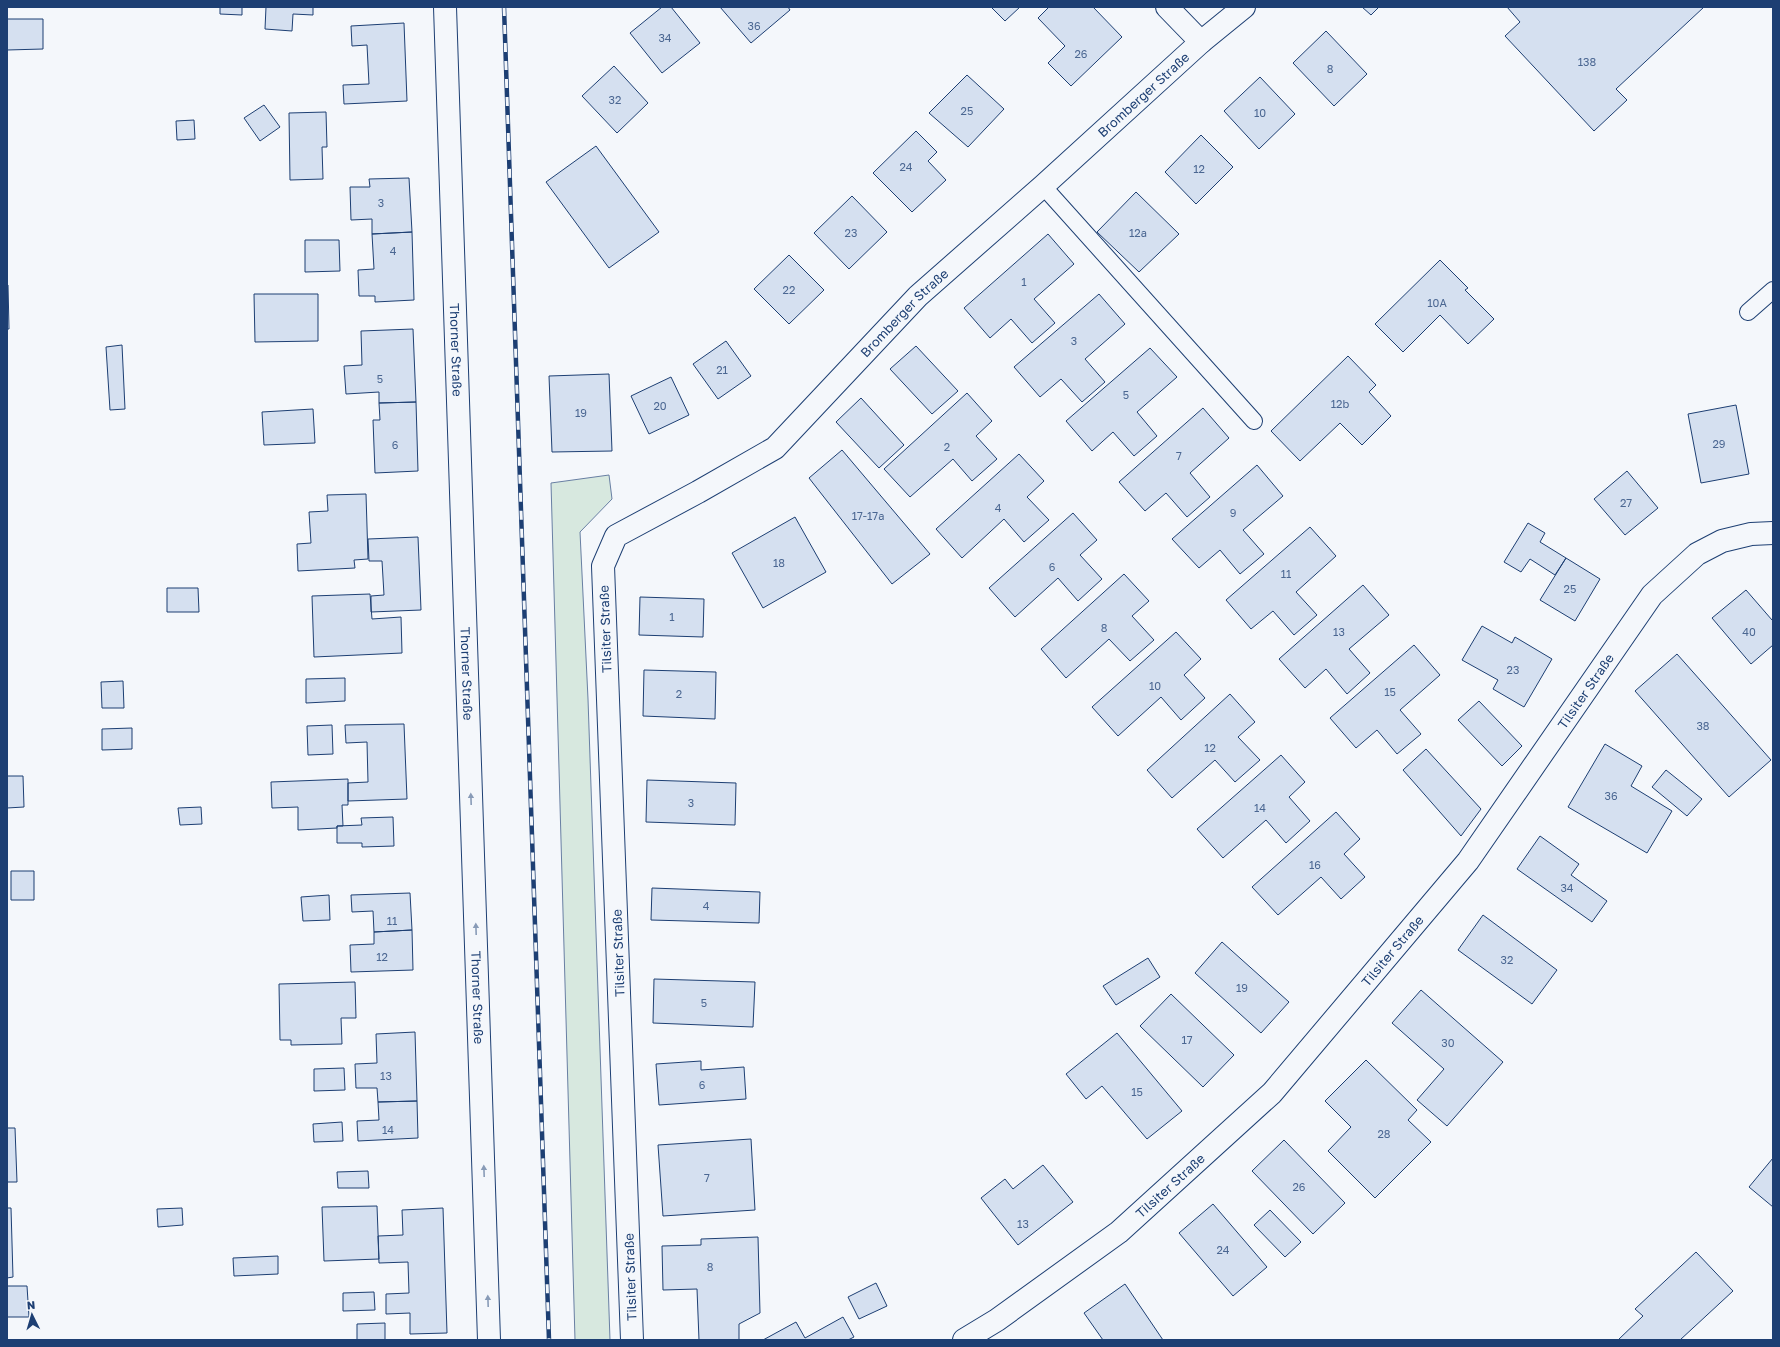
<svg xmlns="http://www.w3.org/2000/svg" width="1780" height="1347" font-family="'Golos Text',sans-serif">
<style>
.green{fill:#d7e8df;stroke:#687fa3}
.building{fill:#d5e0f0;stroke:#1d3f73}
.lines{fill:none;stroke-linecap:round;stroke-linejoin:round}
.lane-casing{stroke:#1d3f73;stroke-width:18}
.street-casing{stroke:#1d3f73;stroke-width:24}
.lane{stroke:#f4f7fb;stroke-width:16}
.street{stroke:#f4f7fb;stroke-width:22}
.rail-casing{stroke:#1d3f73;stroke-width:4.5}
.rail{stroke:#f4f7fb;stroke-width:3;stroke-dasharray:9;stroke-linecap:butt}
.oneway{fill:#889bb7}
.labels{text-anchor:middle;stroke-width:3;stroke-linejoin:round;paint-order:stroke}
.number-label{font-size:11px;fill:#4b6792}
.street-label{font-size:13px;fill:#1d3f73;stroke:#f4f7fb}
</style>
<rect width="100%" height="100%" fill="#f4f7fb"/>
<path class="green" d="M609,475l3,24 -32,33 8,167 22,641h-35l-24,-857z"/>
<path class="building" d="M220,7h42h-20v8l-22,-1z
M266,7h47v8l-20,-1 -1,17 -27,-2z
M662,7h9l29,36 -38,30 -32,-40z
M720,7h68l2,3 -39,33z
M991,7h29l-15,14z
M1049,7h44l29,30 -51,49 -23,-23 17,-17 -27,-28z
M1362,7h17l-8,8z
M1507,7h197l-88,82 11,11 -33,31 -89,-95 15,-14z
M7,19h36v30l-36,1z
M404,23l3,78 -63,3 -1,-19 26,-1 -2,-39 -15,1 -1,-20z
M1326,31l41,43 -33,32 -41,-43z
M614,66l34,37 -31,30 -35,-37z
M967,75l37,34 -36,38 -39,-34z
M1260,77l35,37 -36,35 -35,-38z
M264,105l16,22 -20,14 -16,-23z
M326,112l1,35h-5l1,32 -33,1 -1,-67z
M194,120l1,19 -18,1 -1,-19z
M916,131l21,21 -9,9 18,19 -34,32 -39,-39z
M1201,135l32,32 -37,37 -31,-32z
M596,146l63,86 -50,36 -63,-86z
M409,178l3,54 -40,2v-15l-21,1 -1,-33h20l-1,-8z
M1136,192l43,42 -40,38 -42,-40z
M852,196l35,36 -38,37 -35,-36z
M412,232l2,68 -39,2v-6h-16l-1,-26 16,-1 -2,-35z
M1048,234l26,30 -40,35 21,24 -23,20 -21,-24 -21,19 -26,-30z
M305,240h34l1,31 -35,1z
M789,255l35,35 -35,34 -35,-35z
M1440,260l28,28 -3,2 29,29 -26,25 -28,-29 -37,37 -28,-28z
M8,285l1,44h-2v-43z
M254,294h64v47l-63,1z
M1099,294l26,30 -40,35 20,23 -23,20 -21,-23 -21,18 -26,-30z
M413,329l3,73 -37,1v-11l-33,2 -2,-28 18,-1 -1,-34z
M726,341l25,35 -33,23 -25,-35z
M122,345l3,64 -15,1 -4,-63z
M916,346l42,45 -26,23 -42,-45z
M1150,348l27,29 -40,35 20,24 -23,20 -21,-24 -21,19 -26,-30z
M1348,356l28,29 -7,7 22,24 -29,29 -22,-22 -40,38 -29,-30z
M609,374l3,77 -60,1 -3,-76z
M671,377l18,38 -40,19 -18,-38z
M967,393l25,28 -16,15 21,23 -25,22 -19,-22 -43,38 -26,-28z
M861,398l43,47 -25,23 -43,-46z
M416,402l2,69 -43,2 -2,-53h7l-1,-17z
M1736,405l13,69 -48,9 -13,-69z
M1203,408l26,30 -39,35 20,24 -23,20 -21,-24 -21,18 -26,-29z
M313,409l2,34 -51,2 -2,-33z
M842,450l88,104 -38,30 -83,-106z
M1019,454l25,27 -17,16 22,23 -25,22 -20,-23 -42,39 -26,-29z
M1257,465l26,31 -40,34 21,24 -24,20 -20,-24 -21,18 -27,-29z
M1627,471l31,37 -33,27 -31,-36z
M366,494l2,65 -14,1 1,8 -57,3 -1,-27 14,-1 -2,-31 19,-1 -1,-16z
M1073,513l24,27 -17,15 22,24 -24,22 -20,-23 -43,39 -26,-29z
M795,517l31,55 -63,36 -31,-55z
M1528,523l17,10 -5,9 26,16 -11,17 -25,-16 -9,13 -17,-10z
M1310,527l26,29 -40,36 21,23 -23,20 -21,-24 -22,18 -25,-29z
M418,537l3,73 -50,2v-16l13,-1 -2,-34h-13l-1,-22z
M1566,558l34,21 -25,42 -35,-21z
M1124,574l25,27 -17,15 22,24 -24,21 -21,-22 -43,39 -25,-29z
M1363,585l26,30 -40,34 21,24 -23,21 -21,-25 -21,19 -26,-29z
M167,588h31l1,24h-32z
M1746,590l26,30 1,-2v27l-22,19 -39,-46z
M370,594l2,25 29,-2 1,36 -88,4 -2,-61z
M640,597l64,2 -1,38 -64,-2z
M1482,626l30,17 3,-6 37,22 -28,48 -31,-18 5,-9 -36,-20z
M1176,632l25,27 -17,16 21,23 -24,22 -20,-23 -43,39 -26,-29z
M1414,645l26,30 -40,35 21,24 -24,20 -20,-24 -21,18 -26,-30z
M1677,654l94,106 -42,37 -94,-106z
M644,670l72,2 -1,47 -72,-3z
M345,678v23l-39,2v-24z
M123,681l1,27h-22l-1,-26z
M1230,694l25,28 -17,15 22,23 -25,22 -20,-22 -43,38 -25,-28z
M1479,701l43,45 -20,20 -44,-46z
M404,724l3,75 -59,2v-18l20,-1 -1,-40 -21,1 -1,-18z
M332,725l1,29 -25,1 -1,-29z
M132,728v21l-30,1v-21z
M1605,744l37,22 -11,20 41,25 -25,42 -79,-46z
M1426,749l55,60 -20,27 -58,-66z
M1281,755l24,27 -16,15 21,24 -24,22 -20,-23 -43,38 -26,-29z
M1666,770l36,29 -15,17 -35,-29z
M7,776h16l1,31 -17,1z
M348,779v26h-6l1,21h-6v2l-39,2v-23l-26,1 -1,-26z
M647,780l89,3 -1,42 -89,-3z
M201,807l1,17 -22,1 -2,-17z
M1336,812l24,27 -16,15 21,23 -24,22 -20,-22 -43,38 -26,-28z
M393,817l1,29 -32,1v-4h-25v-17l25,-1 -1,-7z
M1540,836l39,28 -8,11 36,26 -15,21 -75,-53z
M11,871h23v29h-23z
M652,888l108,4 -1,31 -108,-3z
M410,893l2,37 -38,2 -1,-21 -21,1 -1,-17z
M329,895l1,25 -27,1 -2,-24z
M1483,915l74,55 -25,34 -74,-54z
M412,930l1,40 -62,2 -1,-27 24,-1v-12z
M1222,942l67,60 -28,31 -66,-60z
M1148,958l12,19 -44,28 -13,-19z
M654,979l101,3 -2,45 -100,-4z
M355,982l1,36h-15l1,26 -51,1v-5h-11l-1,-56z
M1421,990l82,72 -56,64 -30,-26 27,-31 -52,-46z
M1171,994l63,61 -31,32 -63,-61z
M415,1032l2,69 -39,1 -1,-14h-21l-1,-24 22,-1 -1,-29z
M1117,1033l65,78 -35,28 -45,-53 -16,13 -20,-25z
M1366,1060l51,50 -9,10 23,22 -56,56 -47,-47 23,-24 -26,-26z
M701,1061v9l43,-3 2,32 -87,6 -3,-41z
M344,1068l1,22 -31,1v-22z
M417,1101l1,37 -60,3 -1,-20 22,-1 -1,-18z
M342,1122l1,19 -29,1 -1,-18z
M7,1128h8l2,54h-10z
M751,1139l4,71 -92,6 -5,-71z
M1284,1140l61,63 -32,31 -61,-63z
M1773,1158v49l-24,-20z
M1043,1165l30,37 -55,43 -37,-47 24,-19 8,10z
M368,1171l1,17h-31l-1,-16z
M1213,1204l54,63 -34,29 -54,-63z
M377,1206l2,53 -55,2 -2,-54z
M7,1208h4l2,69 -6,1z
M182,1208l1,17 -25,2 -1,-18z
M443,1208l4,125 -37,1v-21l-24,1v-20l23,-1 -1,-31 -29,1 -1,-27 25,-1 -1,-25z
M1270,1210l31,32 -16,15 -31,-32z
M758,1237l2,76 -21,11v16h-40l-2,-51 -34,1 -1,-44 39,-1v-6z
M1696,1252l37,39 -53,49h-62l25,-24 -8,-7z
M278,1256v18l-44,2 -1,-18z
M876,1283l11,23 -28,13 -11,-22z
M1125,1284l38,56h-60l-19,-27z
M7,1286h20l2,31h-22z
M374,1292l1,18 -32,1v-18z
M843,1317l11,20 -6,3h-85l33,-18 9,16z
M385,1323v17h-28v-16z"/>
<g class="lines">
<g class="lane-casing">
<path id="lane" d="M1043,186l211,235
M1748,312l25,-22"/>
</g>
<g class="street-casing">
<g id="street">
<path id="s1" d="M445,7l44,1333"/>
<path d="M1167,7l34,35"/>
<path id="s2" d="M632,1340l-29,-774 13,-30 82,-44 77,-44 143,-152 125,-110 158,-144 43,-35"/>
<path id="s3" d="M964,1340l33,-20 122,-88 153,-139 196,-232 184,-266 45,-41 25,-13 29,-7 22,-1"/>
</g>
</g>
<use href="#lane" class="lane"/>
<use href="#street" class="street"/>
<g class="rail-casing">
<path id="rail" d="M504,7l45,1333"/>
</g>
<use href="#rail" class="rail"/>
</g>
<defs><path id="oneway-solid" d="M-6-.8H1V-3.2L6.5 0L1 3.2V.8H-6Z"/></defs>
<g class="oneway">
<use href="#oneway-solid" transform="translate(471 799) rotate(-92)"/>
<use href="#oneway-solid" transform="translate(476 929) rotate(-92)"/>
<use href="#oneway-solid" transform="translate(484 1171) rotate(-92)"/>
<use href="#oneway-solid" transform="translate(488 1301) rotate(-92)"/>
</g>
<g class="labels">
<g class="number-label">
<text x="754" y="30">36</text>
<text x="665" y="42">34</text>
<text x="1081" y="58">26</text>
<text x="1587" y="66">138</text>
<text x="1330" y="73">8</text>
<text x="615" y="104">32</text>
<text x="967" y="115">25</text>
<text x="1260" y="117">10</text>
<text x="906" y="171">24</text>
<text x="1199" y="173">12</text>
<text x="381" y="207">3</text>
<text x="851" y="237">23</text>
<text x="1138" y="237">12a</text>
<text x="393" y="255">4</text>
<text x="1024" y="286">1</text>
<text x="789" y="294">22</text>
<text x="1437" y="307">10A</text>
<text x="1074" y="345">3</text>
<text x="722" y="374">21</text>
<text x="380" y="383">5</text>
<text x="1126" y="399">5</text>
<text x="1340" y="408">12b</text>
<text x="660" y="410">20</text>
<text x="581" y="417">19</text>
<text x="1719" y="448">29</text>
<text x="395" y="449">6</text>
<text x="947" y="451">2</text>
<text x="1179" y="460">7</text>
<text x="1626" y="507">27</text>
<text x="998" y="512">4</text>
<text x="1233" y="517">9</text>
<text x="868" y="520">17-17a</text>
<text x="779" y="567">18</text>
<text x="1052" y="571">6</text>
<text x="1286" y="578">11</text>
<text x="1570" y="593">25</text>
<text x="672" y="621">1</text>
<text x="1104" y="632">8</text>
<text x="1339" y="636">13</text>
<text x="1749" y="636">40</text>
<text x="1513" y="674">23</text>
<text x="1155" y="690">10</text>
<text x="1390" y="696">15</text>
<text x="679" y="698">2</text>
<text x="1703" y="730">38</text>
<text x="1210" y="752">12</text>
<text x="1611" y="800">36</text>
<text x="691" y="807">3</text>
<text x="1260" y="812">14</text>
<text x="1315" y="869">16</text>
<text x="1567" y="892">34</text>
<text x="706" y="910">4</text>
<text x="392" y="925">11</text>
<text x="382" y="961">12</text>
<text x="1507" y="964">32</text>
<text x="1242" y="992">19</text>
<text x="704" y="1007">5</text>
<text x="1187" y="1044">17</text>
<text x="1448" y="1047">30</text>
<text x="386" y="1080">13</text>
<text x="702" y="1089">6</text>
<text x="1137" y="1096">15</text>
<text x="388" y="1134">14</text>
<text x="1384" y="1138">28</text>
<text x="707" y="1182">7</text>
<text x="1299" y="1191">26</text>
<text x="1023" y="1228">13</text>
<text x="1223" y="1254">24</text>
<text x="710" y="1271">8</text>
</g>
<g class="street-label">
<text dy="5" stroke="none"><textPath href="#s2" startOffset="1500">Bromberger Straße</textPath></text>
<text dy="5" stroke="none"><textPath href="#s2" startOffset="1176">Bromberger Straße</textPath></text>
<text dy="5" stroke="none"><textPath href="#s1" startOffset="343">Thorner Straße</textPath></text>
<text transform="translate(605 629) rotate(-92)" y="5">Tilsiter Straße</text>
<text dy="5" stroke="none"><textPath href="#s1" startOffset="667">Thorner Straße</textPath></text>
<text dy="5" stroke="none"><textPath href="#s3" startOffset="906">Tilsiter Straße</textPath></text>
<text dy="5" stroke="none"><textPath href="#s3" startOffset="582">Tilsiter Straße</textPath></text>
<text transform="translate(618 953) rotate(-92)" y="5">Tilsiter Straße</text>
<text dy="5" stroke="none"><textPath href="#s1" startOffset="991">Thorner Straße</textPath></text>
<text dy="5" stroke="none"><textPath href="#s3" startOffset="258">Tilsiter Straße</textPath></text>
<text transform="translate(630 1277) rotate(-92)" y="5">Tilsiter Straße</text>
</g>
</g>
<rect width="1780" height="1347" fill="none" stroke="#1d3f73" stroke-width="16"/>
<g transform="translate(32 1315) rotate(355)" stroke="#f4f7fb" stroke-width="3" paint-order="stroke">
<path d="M0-3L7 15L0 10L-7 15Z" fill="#1d3f73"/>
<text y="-6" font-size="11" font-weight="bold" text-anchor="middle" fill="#1d3f73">N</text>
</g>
</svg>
